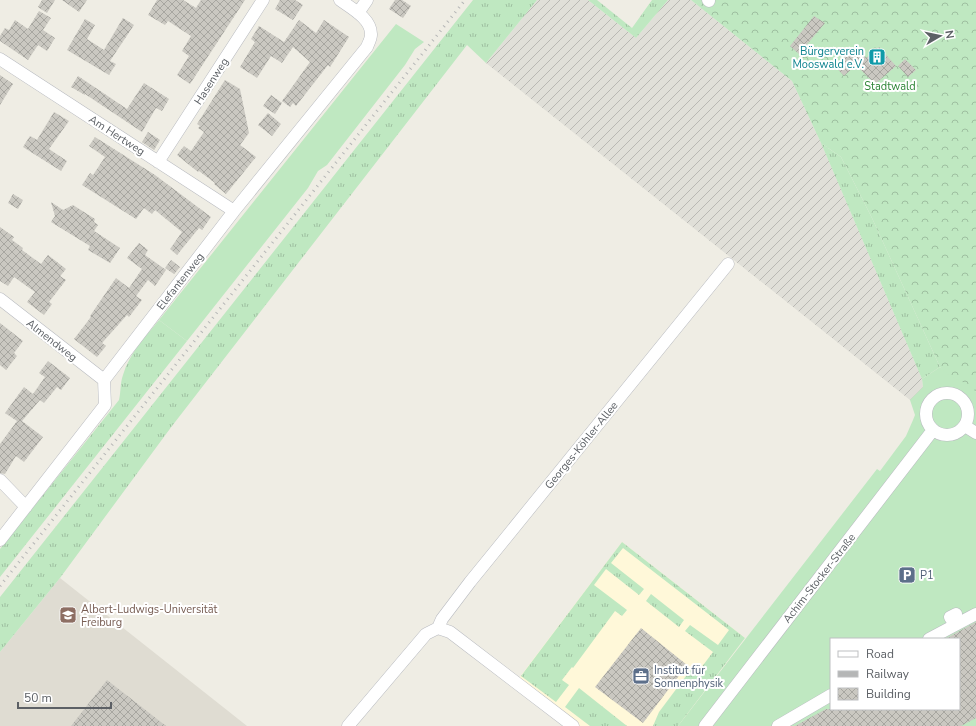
<svg xmlns="http://www.w3.org/2000/svg" width="976" height="726" font-family="'Nunito Sans',sans-serif">
<style>
.commercial{fill:#fff8d9}
.industrial{fill:url(#industrial-furrows)}
.education{fill:#dfdcd2}
.grass{fill:url(#grass-tufts)}
.forest{fill:url(#forest-crowns)}
.garden{fill:#bfe8c1;fill-rule:evenodd}
.building{fill:url(#building-cross-hatch)}
.lines{fill:none;stroke-linecap:round;stroke-linejoin:round}
.street-casing{stroke:#b9bbc0;stroke-width:13}
.street{stroke:#fff;stroke-width:12}
.rail{stroke:#b5b6b6;stroke-width:3;stroke-dasharray:1 5;stroke-linecap:butt}
.labels{text-anchor:middle;stroke-width:4;stroke-linejoin:round;paint-order:stroke}
.culture-label{font-size:11px;fill:#0d838f;stroke:#fff;text-anchor:end}
.street-label{font-size:11px;fill:#5c6065;stroke:#fff}
.park-label{font-size:11px;fill:#31873a;stroke:#fff}
.service-label{font-size:11px;fill:#4e5e75;stroke:#fff;text-anchor:start}
.education-label{font-size:11px;fill:#785e54;stroke:#fff;text-anchor:start}
</style>
<defs>
<pattern id="industrial-furrows" width="10" height="10" patternUnits="userSpaceOnUse"><rect width="10" height="10" fill="#e0dfd8"/><path d="M-1 1l2-2M0 10L10 0M9 11l2-2" fill="none" stroke="#b9b8b3"/></pattern>
<pattern id="grass-tufts" width="24" height="20" patternUnits="userSpaceOnUse"><rect width="24" height="20" fill="#bfe8c1"/><path d="M3 7l-1-3M5 7V3M7 7l1-3M15 17l-1-3M17 17v-4M19 17l1-3" fill="none" stroke="#9ebfa0"/></pattern>
<pattern id="forest-crowns" width="20" height="18" patternUnits="userSpaceOnUse"><rect width="20" height="18" fill="#bfe8c1"/><path d="M2 6a3 3 0 1 1 6 0M12 15a3 3 0 1 1 6 0" fill="none" stroke="#9ebfa0"/></pattern>
<pattern id="building-cross-hatch" width="8" height="8" patternUnits="userSpaceOnUse"><rect width="8" height="8" fill="#cac8c1"/><path d="M0 0l8 8M0 8l8-8" fill="none" stroke="#a7a6a0"/></pattern>
</defs>
<rect width="100%" height="100%" fill="#efede4"/>
<path class="commercial" d="M622,542l123,96 -67,88h-114l-51,-40z"/>
<path class="industrial" d="M537,0h51l48,38 32,-38h23l101,81 29,62 101,236 1,8 -13,13 -424,-337z"/>
<path class="education" d="M60,578l187,148h-247v-74z"/>
<path class="grass" d="M473,0h64l-51,63 -19,-18 -295,381 -112,152 -60,74v-55z
M588,0h9l35,28 20,-28h16l-32,38z
M821,143l20,14 31,61 68,149 -18,12z
M159,320l28,21 -187,236v-28l119,-149c2,-8 1,-17 4,-25 6,-21 22,-38 36,-55z
M622,542l123,96 -67,88h-25l6,-14 36,-48 6,4 12,-16 -28,-21 5,-6 28,20 11,-15 -106,-82 -12,15 33,26 -5,6 -33,-26 -12,16 33,25 -5,6 -7,-5 -42,57 -1,-1 -10,13 7,5 -13,17 -35,-26z
M651,594l33,26 -5,7 -33,-26z
M579,688l48,38h-37l-25,-19z"/>
<path class="forest" d="M691,0h285v392l-32,-19 -4,-6 -68,-149 -31,-61 -20,-14 -29,-62z"/>
<path class="garden" d="M396,24l28,18 -9,7 -10,16 -78,100 -9,6 -10,17 -121,153 -28,-21z
M940,367c9,12 26,13 36,25v334h-298l199,-257 3,2 26,-35 7,-16 2,-5 -5,-15 13,-13 -1,-8zM831,639h128v70h-128z"/>
<path class="building" d="M42,0h13l-8,13 -9,-6z
M62,0h25l-8,12z
M157,0h26l13,8 5,-8h44l-55,84 -13,-9 12,-19 -7,-5 9,-15 -23,-15 -3,4 -17,-10z
M280,0h15l8,5 -10,15 -18,-11z
M395,0h7l9,6 -8,12 -14,-9z
M39,11l12,7 -8,12 12,8 -8,13 -9,-6 -10,15 -28,-19v-5l5,-8 4,2 6,-10 13,9z
M814,16l11,7 -26,31 -9,-8z
M123,18l11,7 -24,36 6,3 -7,11 -42,-25 18,-31 10,6 -8,14 17,11z
M299,20l17,13 8,-13 25,17 -19,30 -2,-2 -32,41 -3,-3 -3,4 -8,-6 28,-39 -17,-15 -11,16 -11,-7 -14,22 -17,-11 15,-25 -4,-3 8,-13 25,16z
M855,46l11,12 13,-11 17,19 -21,18 -19,-19 -12,11 -9,-10z
M905,59l11,11 -8,7 -10,-11z
M0,75l13,9 -13,21z
M78,76l49,33 17,-26 25,16 -7,12 -6,-3 -14,24 -57,-38v1l-14,-8z
M225,80l15,9 9,44 -9,12 16,12 -30,37 -12,-10 1,-1 -16,-12 -1,1 -21,-17 7,-9 7,5 13,-19 -6,-4 2,-2 -3,-2z
M271,95l11,8 -7,11 -12,-8z
M54,112l15,9 -20,28 18,12 -6,10 -38,-24 7,-11 7,4z
M268,113l13,11 -9,12 -14,-11z
M148,132l12,8 -6,10 -12,-8z
M95,137l60,38 56,42 -9,13 -3,-2 -22,27 -7,-6 12,-17 -27,-22 -3,4 -8,-6 -8,11 -54,-34 8,-12 3,2 12,-18 -16,-11z
M13,194l10,6 -5,9 -10,-6z
M51,202l12,8 10,-5 22,14 -1,3 4,3 -4,6 26,17 -10,15 -22,-13 2,-4 -39,-24 4,-6z
M0,227l14,10 -2,3 11,8 -1,2 19,14 7,-9 18,14 -6,7 6,4 -17,22 3,2 -8,11 -17,-13 8,-10 -21,-15 -6,9 -8,-5z
M139,243l9,7 -3,5 21,15 -11,16 -7,-6 -12,16 6,4 -13,17 -2,-2 -25,28 4,3 -9,11 -23,-18 17,-22 -1,-1 26,-38 13,10 13,-19 -15,-11z
M171,260l9,7 -6,7 -9,-6z
M0,323l23,18 -9,12 3,3 -11,14 -6,-5z
M48,361l22,17 -9,12 -4,-3 -13,16 -4,-3 -18,21 21,16 -19,25 -8,-6 -11,18 -5,-1v-29l17,-23 -12,-8 19,-26 9,7 12,-17 -6,-4z
M976,622v96l-15,8h-166l31,-17h133v-70h-14z
M641,628l46,37 -44,58 -48,-36z
M107,680l59,46h-95z"/>
<g class="lines">
<g class="street-casing">
<path id="street" d="M708,0l1,1
M358,13l9,-13
M0,59l234,152
M158,162l105,-162
M0,299l104,81
M926 414a21 21 0 1 1 42 0a21 21 0 1 1-42 0Z
M965,426l11,7
M0,480l26,27
M0,540l105,-135 -1,-25 130,-169 133,-164c1,-3 4,-8 4,-12 1,-16 -20,-27 -31,-35
M955,625l-5,-8 6,-3
M438,628l4,-9 28,-37 258,-318
M929,639l47,-25
M348,726l78,-92 12,-6 12,4 123,94
M705,726l228,-296
M778,726l53,-31"/>
</g>
<use href="#street" class="street"/>
<path class="rail" d="M0,586l465,-586"/>
</g>
<defs>
<g id="building-square" transform="scale(0.9)"><rect x="-9" y="-9" width="18" height="18" rx="4" fill="#0f9aa8" stroke="#fff"/><path d="M-4-6H4V6H1V3H-1V6H-4ZM-2.5-4.3h1.7v1.8h-1.7ZM.8-4.3h1.7v1.8H.8ZM-2.5-1h1.7V.8h-1.7ZM.8-1h1.7V.8H.8Z" fill="#fff"/></g>
<g id="parking-square" transform="scale(0.9)"><rect x="-9" y="-9" width="18" height="18" rx="4" fill="#5c6f8a" stroke="#fff"/><path d="M-3.5-5.5H1a3.5 3.5 0 0 1 0 7H-1V5.5H-3.5ZM-1-3.4V-.6H.8a1.4 1.4 0 0 0 0-2.8Z" fill="#fff"/></g>
<g id="university-square" transform="scale(0.9)"><rect x="-9" y="-9" width="18" height="18" rx="4" fill="#8d6e63" stroke="#fff"/><path d="M0-5L7-2L0 1L-7-2ZM-4 1L0 2.5L4 1V4Q0 6-4 4Z" fill="#fff"/></g>
<g id="office-square" transform="scale(0.9)"><rect x="-9" y="-9" width="18" height="18" rx="4" fill="#5c6f8a" stroke="#fff"/><path d="M-6-3h4V-5.5h4V-3h4V5H-6ZM-1-4.5V-3h2v-1.5ZM-6 0V1H6V0Z" fill="#fff"/></g>
</defs>
<g fill-rule="evenodd">
<use href="#building-square" x="877" y="57"/>
<use href="#parking-square" x="907" y="575"/>
<use href="#university-square" x="68" y="615"/>
<use href="#office-square" x="641" y="676"/>
</g>
<g class="labels">
<g class="culture-label">
<text x="864" y="55">Bürgerverein<tspan x="864" dy="13">Mooswald e.V.</tspan></text>
</g>
<g class="street-label">
<text transform="translate(211 81) rotate(-57)" y="4">Hasenweg</text>
<text transform="translate(117 135) rotate(33)" y="4">Am Hertweg</text>
<text transform="translate(180 281) rotate(-52)" y="4">Elefantenweg</text>
<text transform="translate(52 340) rotate(38)" y="4">Almendweg</text>
<text transform="translate(581 445) rotate(-51)" y="4">Georges-Köhler-Allee</text>
<text transform="translate(819 578) rotate(-52)" y="4">Achim-Stocker-Straße</text>
</g>
<g class="park-label">
<text x="890" y="90">Stadtwald</text>
</g>
<g class="service-label">
<text x="920" y="579">P1</text>
<text x="654" y="674">Institut für<tspan x="654" dy="13">Sonnenphysik</tspan></text>
</g>
<g class="education-label">
<text x="81" y="613">Albert-Ludwigs-Universität<tspan x="81" dy="13">Freiburg</tspan></text>
</g>
</g>
<rect x="830" y="638" width="130" height="72" fill="#ffffff" stroke="#bebfc1"/>
<rect x="838" y="651" width="20" height="6" fill="#ffffff" stroke="#bebfc1"/>
<text x="866" y="658" font-size="12" fill="#5c6065">Road</text>
<rect x="838" y="671" width="20" height="6" fill="#b5b6b6" stroke="#bebfc1"/>
<text x="866" y="678" font-size="12" fill="#5c6065">Railway</text>
<rect x="838" y="688" width="20" height="12" fill="url(#building-cross-hatch)" stroke="#bebfc1"/>
<text x="866" y="698" font-size="12" fill="#5c6065">Building</text>
<g transform="translate(940 36) rotate(81)" stroke="#ffffff" stroke-width="3" paint-order="stroke">
<path d="M0-3L7 15L0 10L-7 15Z" fill="#5c6065"/>
<text y="-6" font-size="11" font-weight="bold" text-anchor="middle" fill="#5c6065">N</text>
</g>
<path d="M18 702v6h93v-6" fill="none" stroke="#5c6065" stroke-width="2"/>
<text x="24" y="702" font-size="12" fill="#5c6065" stroke="#ffffff" stroke-width="3" paint-order="stroke">50 m</text>
</svg>
